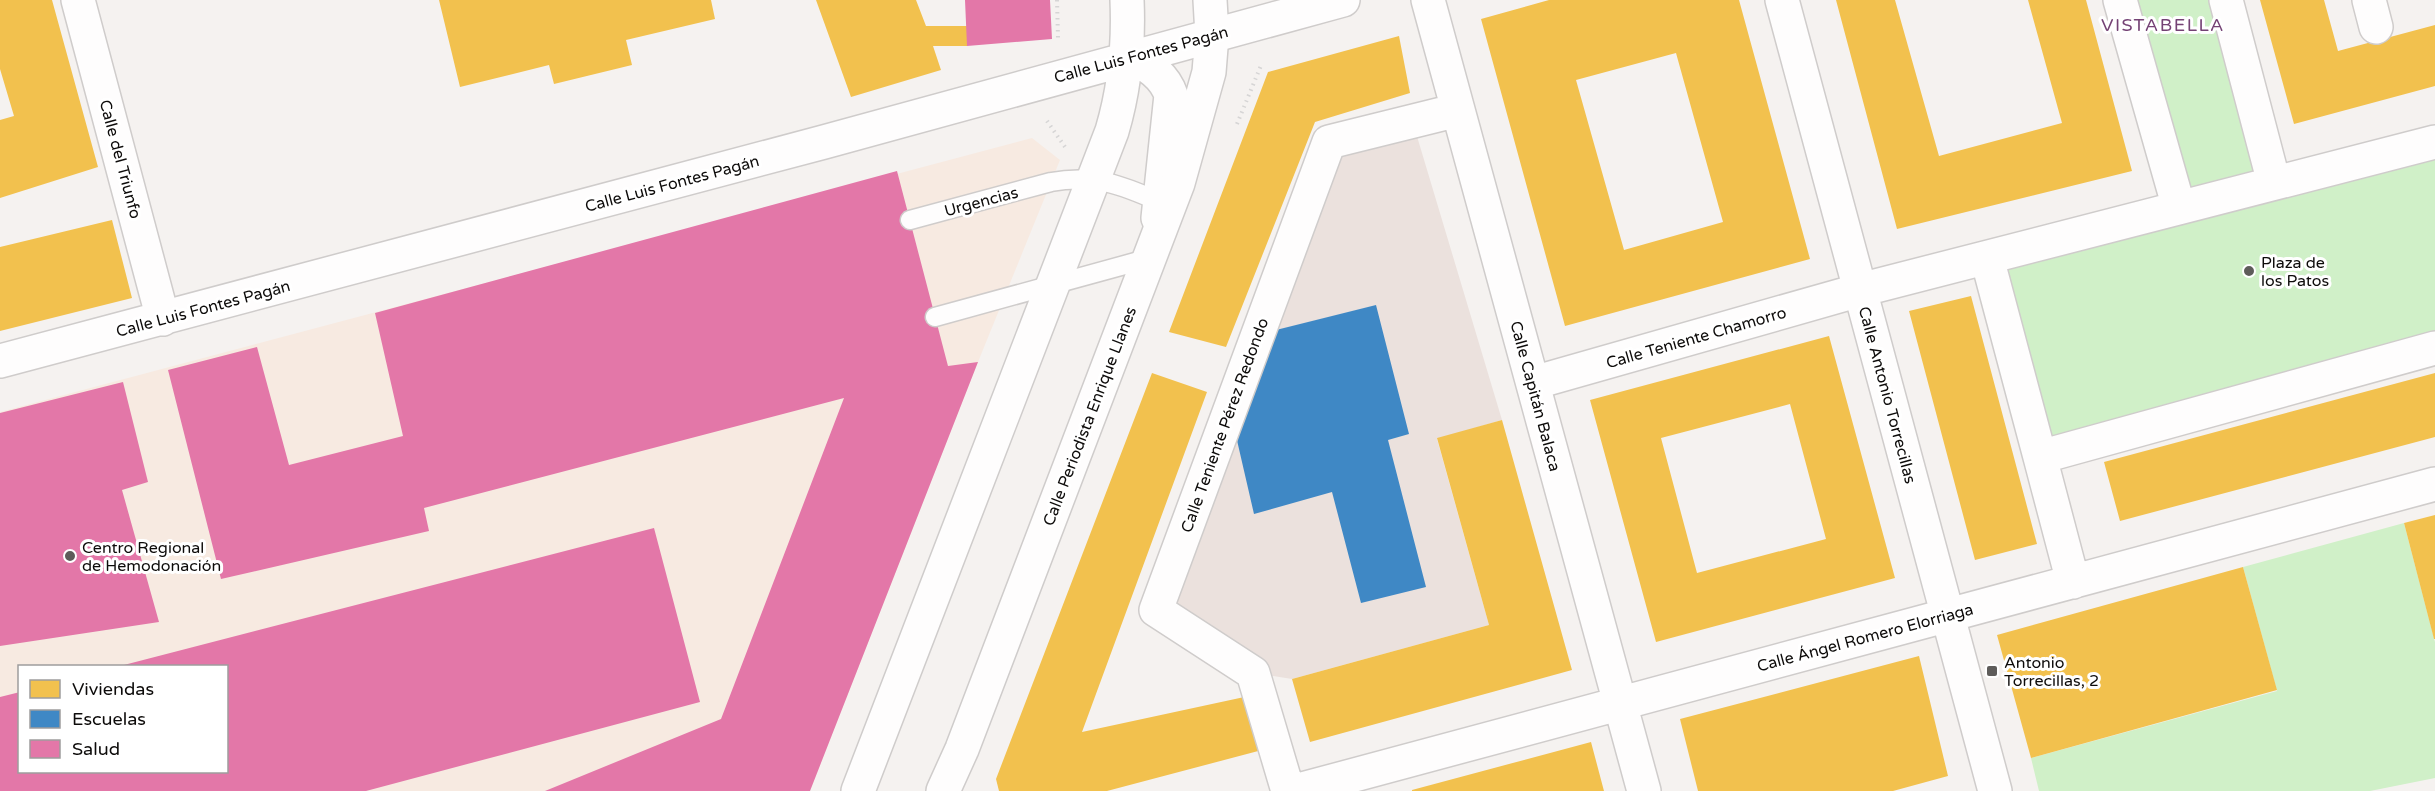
<svg xmlns="http://www.w3.org/2000/svg" width="2435" height="791" font-family="'Varela Round',sans-serif">
<style>
.built{fill:#ebe1dd}
.medical{fill:#f7eae1;fill-rule:evenodd}
.green{fill:#d0f0c8}
.homes{fill:#f2c14e;fill-rule:evenodd}
.schools{fill:#3f88c5}
.health{fill:#e377a8}
.lines{fill:none;stroke-linecap:round;stroke-linejoin:round}
.lane-casing{stroke:#cfcccb;stroke-width:21}
.street-casing{stroke:#cfcccb;stroke-width:36}
.secondary-casing{stroke:#cfcccb;stroke-width:36}
.path{stroke:#d6d5d5;stroke-width:4;stroke-dasharray:1.5 4.5;stroke-linecap:butt}
.lane{stroke:#fefdfd;stroke-width:18}
.street{stroke:#fefdfd;stroke-width:33}
.secondary{stroke:#fefdfd;stroke-width:33}
.poi-dot{fill:#5e5c5a;stroke:#fff;stroke-width:2}
.labels{text-anchor:middle;stroke-width:6;stroke-linejoin:round;paint-order:stroke}
.street-label{font-size:16px;fill:#0d0b0a;stroke:#fff}
.poi-label{font-size:16px;fill:#0d0b0a;stroke:#fff;text-anchor:start}
.neighbourhood-label{font-size:18px;letter-spacing:1.5px;fill:#744274;stroke:#fff}
</style>
<rect width="100%" height="100%" fill="#f5f2f0"/>
<path class="built" d="M1413,123l89,297 -65,19 52,186 -197,54 -39,-6 -97,-63 173,-468z"/>
<path class="medical" d="M1032,138l28,22 -82,202 -168,429h-810v-379zM20,666h206v106h-206z"/>
<path class="green" d="M2120,0h106l48,183 161,-41v206l-395,109 -53,-199 191,-50z
M2404,523l31,119v136l-65,13h-331l-8,-33 246,-67 -34,-124z"/>
<path class="homes" d="M0,0h52l46,167 -98,31v-78l14,-4 -14,-47z
M439,0h272l4,19 -89,21 6,25 -78,19 -5,-19 -89,22z
M816,0h100l10,26h41v20h-34l8,24 -90,27z
M1549,0h190l71,259 -245,67 -84,-307zM1676,53l47,169 -99,28 -48,-170z
M1836,0h59l44,156 123,-33 -34,-123h58l46,171 -235,58z
M2260,0h64l14,51 97,-26v61l-141,38z
M1399,36l11,57 -95,29 -89,225 -57,-15 99,-260z
M112,220l20,78 -132,33v-84z
M1971,296l66,248 -62,16 -66,-249z
M1829,336l66,242 -239,64 -66,-242zM1790,404l36,135 -129,34 -36,-135z
M1152,373l55,19 -125,340 167,-36 13,54 -155,41h-108l-3,-12z
M2435,373v64l-315,84 -16,-59z
M1502,420l70,250 -262,72 -18,-63 197,-54 -52,-187z
M2435,515v124h-1l-30,-116z
M2243,567l34,123 -246,68 -34,-123z
M1919,656l29,120 -55,15h-195l-18,-72z
M1591,742l13,49h-192v-1z"/>
<path class="schools" d="M1376,305l33,129 -21,6 38,147 -65,16 -29,-111 -78,22 -21,-91 35,-91z"/>
<path class="health" d="M965,0h85l2,39 -85,7z
M897,171l51,195 30,-4 -168,429h-265l176,-72 123,-321 -420,110 5,23 -208,48 -53,-209 89,-23 32,118 114,-29 -28,-123z
M123,382l25,100 -26,8 37,132 -159,24v-233z
M654,528l46,174 -334,89h-366v-94l20,-5v80h206v-106h-106z"/>
<g class="lines">
<g class="lane-casing">
<path id="lane" d="M910,220l141,-38c43,-8 71,3 109,20
M935,317l215,-59"/>
</g>
<g class="street-casing">
<path id="street" d="M78,0l85,319
M1428,0l216,791
M1782,0l213,791
M2120,0l59,208
M2226,0l48,183
M2369,0l7,27
M1128,57c20,7 36,18 43,38l-13,123
M1987,258l53,199 395,-109
M0,361l824,-219 519,-142
M1533,383l327,-93 575,-148
M2040,457l33,125
M858,791l254,-660c13,-44 17,-85 15,-131
M1288,791l-35,-118 -97,-63 173,-468 129,-32
M1295,791l1140,-307"/>
</g>
<g class="secondary-casing">
<path id="secondary" d="M943,791l19,-42 216,-566 31,-111 3,-37 -2,-35"/>
</g>
<path class="path" d="M1057,0l1,38
M1047,121l18,26
M1237,124l25,-61"/>
<use href="#lane" class="lane"/>
<use href="#street" class="street"/>
<use href="#secondary" class="secondary"/>
</g>
<g class="poi-dot">
<circle cx="2249" cy="271" r="6"/>
<circle cx="70" cy="556" r="6"/>
<rect x="1986" y="665" width="12" height="12" rx="3"/>
</g>
<g class="labels">
<g class="street-label">
<text transform="translate(1141 54) rotate(-15)" y="6">Calle Luis Fontes Pagán</text>
<text transform="translate(121 159) rotate(75)" y="6">Calle del Triunfo</text>
<text transform="translate(672 183) rotate(-15)" y="6">Calle Luis Fontes Pagán</text>
<text transform="translate(981 201) rotate(-15)" y="6">Urgencias</text>
<text transform="translate(203 308) rotate(-15)" y="6">Calle Luis Fontes Pagán</text>
<text transform="translate(1696 337) rotate(-16)" y="6">Calle Teniente Chamorro</text>
<text transform="translate(1888 395) rotate(75)" y="6">Calle Antonio Torrecillas</text>
<text transform="translate(1536 396) rotate(75)" y="6">Calle Capitán Balaca</text>
<text transform="translate(1089 416) rotate(-69)" y="6">Calle Periodista Enrique Llanes</text>
<text transform="translate(1224 425) rotate(-70)" y="6">Calle Teniente Pérez Redondo</text>
<text transform="translate(1865 637) rotate(-15)" y="6">Calle Ángel Romero Elorriaga</text>
</g>
<g class="poi-label">
<text x="2261" y="268">Plaza de<tspan x="2261" dy="18">los Patos</tspan></text>
<text x="82" y="553">Centro Regional<tspan x="82" dy="18">de Hemodonación</tspan></text>
<text x="2004" y="668">Antonio<tspan x="2004" dy="18">Torrecillas, 2</tspan></text>
</g>
<g class="neighbourhood-label">
<text x="2163" y="31">VISTABELLA</text>
</g>
</g>
<rect x="18" y="665" width="210" height="108" fill="#ffffff" stroke="#9e9d9d" stroke-width="1.5"/>
<rect x="30" y="680" width="30" height="18" fill="#f2c14e" stroke="#9e9d9d" stroke-width="1.5"/>
<text x="72" y="695" font-size="18" fill="#0d0b0a">Viviendas</text>
<rect x="30" y="710" width="30" height="18" fill="#3f88c5" stroke="#9e9d9d" stroke-width="1.5"/>
<text x="72" y="725" font-size="18" fill="#0d0b0a">Escuelas</text>
<rect x="30" y="740" width="30" height="18" fill="#e377a8" stroke="#9e9d9d" stroke-width="1.5"/>
<text x="72" y="755" font-size="18" fill="#0d0b0a">Salud</text>
</svg>
